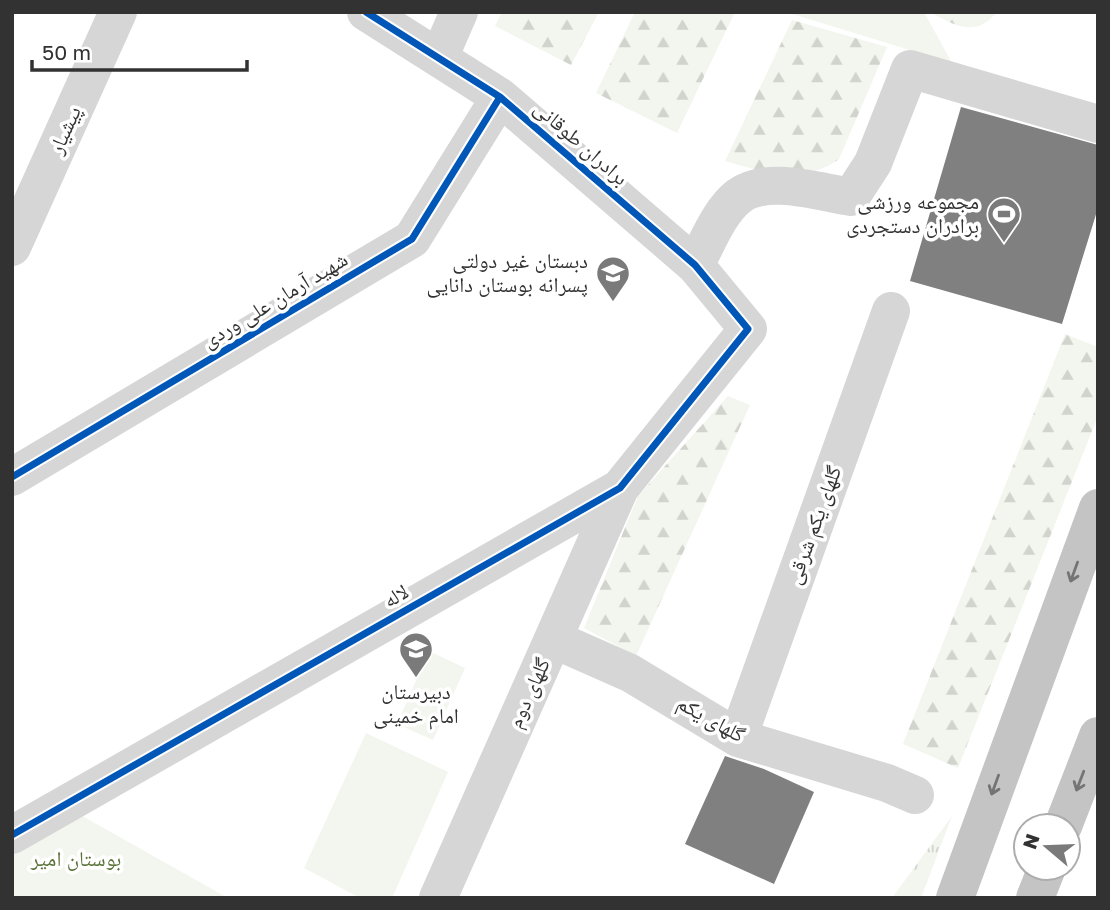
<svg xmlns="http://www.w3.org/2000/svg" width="1110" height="910" font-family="'Golos Text','Noto Naskh Arabic',sans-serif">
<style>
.grass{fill:url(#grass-tufts)}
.forest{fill:url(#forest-firs)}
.green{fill:#f3f6ee}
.building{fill:#808080}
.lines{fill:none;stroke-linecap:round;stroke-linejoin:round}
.minor{stroke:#d6d6d6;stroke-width:38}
.highway{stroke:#c4c4c4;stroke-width:38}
.cycleway-casing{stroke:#fff;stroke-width:11}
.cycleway{stroke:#0057b8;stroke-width:7}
.oneway{stroke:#747474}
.labels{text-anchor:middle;stroke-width:7;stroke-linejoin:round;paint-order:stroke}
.street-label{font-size:21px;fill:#323232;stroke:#fff}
.poi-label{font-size:21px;fill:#323232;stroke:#fff;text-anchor:end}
.park-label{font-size:21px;fill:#5b733a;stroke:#fff}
</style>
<defs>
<pattern id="grass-tufts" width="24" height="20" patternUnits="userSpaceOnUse" patternTransform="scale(1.75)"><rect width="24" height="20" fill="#f3f6ee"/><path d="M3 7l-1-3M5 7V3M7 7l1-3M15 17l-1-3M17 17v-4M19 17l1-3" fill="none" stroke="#d1d3cd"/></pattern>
<pattern id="forest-firs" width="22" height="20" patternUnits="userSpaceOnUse" patternTransform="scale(1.75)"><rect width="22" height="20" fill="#f3f6ee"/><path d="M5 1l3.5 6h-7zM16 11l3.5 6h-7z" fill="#d1d3cd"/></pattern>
</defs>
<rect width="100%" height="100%" fill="#fff"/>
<path class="grass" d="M952,816l-31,82h-29z"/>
<path class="forest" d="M502,12h97l-28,53 -76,-39z
M635,12h100l-58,121 -81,-40z
M930,12h67c-21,26 -42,14 -67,0z
M792,20l95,27 -48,112c-33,25 -77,13 -114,2z
M1065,334l33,13v69l-140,352 -55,-24z
M728,396l22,9 -114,251 -52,-28 54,-132z"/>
<path class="green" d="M786,12h138l28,51z
M429,651l36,17 -32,72 -36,-16z
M366,733l82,39 -56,126h-32l-56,-30z
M77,813l151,85h-216v-48z"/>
<path class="building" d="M961,107l137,38v63l-36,116 -152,-43z
M725,756l39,13 50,23 -40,92 -89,-40z"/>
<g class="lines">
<path class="minor" d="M439,58l20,-46
M12,247l106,-235
M695,265c12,-21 24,-54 44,-69 29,-21 79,-4 112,1l22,-34 37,-94 188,55
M12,477l400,-238 88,-142
M553,639l77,34 108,65 149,45 28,12
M738,738l153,-427
M12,835l608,-347 128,-159 -53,-64 -195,-168 -134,-85
M438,898l182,-410"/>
<path class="highway" d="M1063,826l35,-90
M955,898l143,-390
M1035,898l12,-30"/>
<g class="cycleway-casing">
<path id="cycleway" d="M12,477l400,-238 88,-142
M12,835l608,-347 128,-159 -53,-64 -195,-168 -134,-85"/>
</g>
<use href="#cycleway" class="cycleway"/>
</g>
<defs><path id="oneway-shaft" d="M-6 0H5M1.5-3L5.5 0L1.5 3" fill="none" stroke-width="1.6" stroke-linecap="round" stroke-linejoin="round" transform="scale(1.75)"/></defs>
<g class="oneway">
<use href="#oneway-shaft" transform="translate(1074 572) rotate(110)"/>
<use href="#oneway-shaft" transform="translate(1080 781) rotate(111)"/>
<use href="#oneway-shaft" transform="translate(995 785) rotate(110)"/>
</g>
<defs>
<g id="stadium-pin" transform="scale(1.75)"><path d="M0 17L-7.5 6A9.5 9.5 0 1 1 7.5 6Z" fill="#7a7a7a" stroke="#fff"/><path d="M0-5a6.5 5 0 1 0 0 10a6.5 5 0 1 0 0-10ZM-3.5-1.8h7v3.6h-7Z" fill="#fff"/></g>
<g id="school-pin" transform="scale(1.75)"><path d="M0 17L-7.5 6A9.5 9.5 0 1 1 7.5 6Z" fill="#7a7a7a" stroke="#fff"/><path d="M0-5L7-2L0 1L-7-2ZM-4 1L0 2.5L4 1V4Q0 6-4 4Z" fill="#fff"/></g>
</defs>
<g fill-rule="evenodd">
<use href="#stadium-pin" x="1004" y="214"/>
<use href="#school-pin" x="613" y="273"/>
<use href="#school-pin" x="416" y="649"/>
</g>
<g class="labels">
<g class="street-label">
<text transform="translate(65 130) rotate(-66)" y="7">پیشیار</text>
<text transform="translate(581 143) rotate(41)" y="7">برادران طوقانی</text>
<text transform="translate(275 300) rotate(-31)" y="7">شهید آرمان علی وردی</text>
<text transform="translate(814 525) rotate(-70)" y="7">گلهای یکم شرقی</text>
<text transform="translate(396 596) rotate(-30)" y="7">لاله</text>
<text transform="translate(529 693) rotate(-66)" y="7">گلهای دوم</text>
<text transform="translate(711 719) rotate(29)" y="7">گلهای یکم</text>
</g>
<g class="poi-label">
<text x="979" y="209">مجموعه ورزشی<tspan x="979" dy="24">برادران دستجردی</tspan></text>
<text x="588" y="268">دبستان غیر دولتی<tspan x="588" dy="24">پسرانه بوستان دانایی</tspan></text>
<text x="416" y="699" text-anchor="middle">دبیرستان<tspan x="416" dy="24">امام خمینی</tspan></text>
</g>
<g class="park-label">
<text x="76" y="866">بوستان امیر</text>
</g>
</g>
<rect width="1110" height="910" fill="none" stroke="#323232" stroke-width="28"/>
<g transform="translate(1047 847) rotate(289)"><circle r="33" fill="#ffffff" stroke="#adadad" stroke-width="2"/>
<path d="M0-5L12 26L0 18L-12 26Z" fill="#7a7a7a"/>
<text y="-10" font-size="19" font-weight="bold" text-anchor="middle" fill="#323232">N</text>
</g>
<path d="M32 60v10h215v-10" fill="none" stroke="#323232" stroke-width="3.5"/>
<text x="42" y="60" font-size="21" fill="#323232" stroke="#ffffff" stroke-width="5" paint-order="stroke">50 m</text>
</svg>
